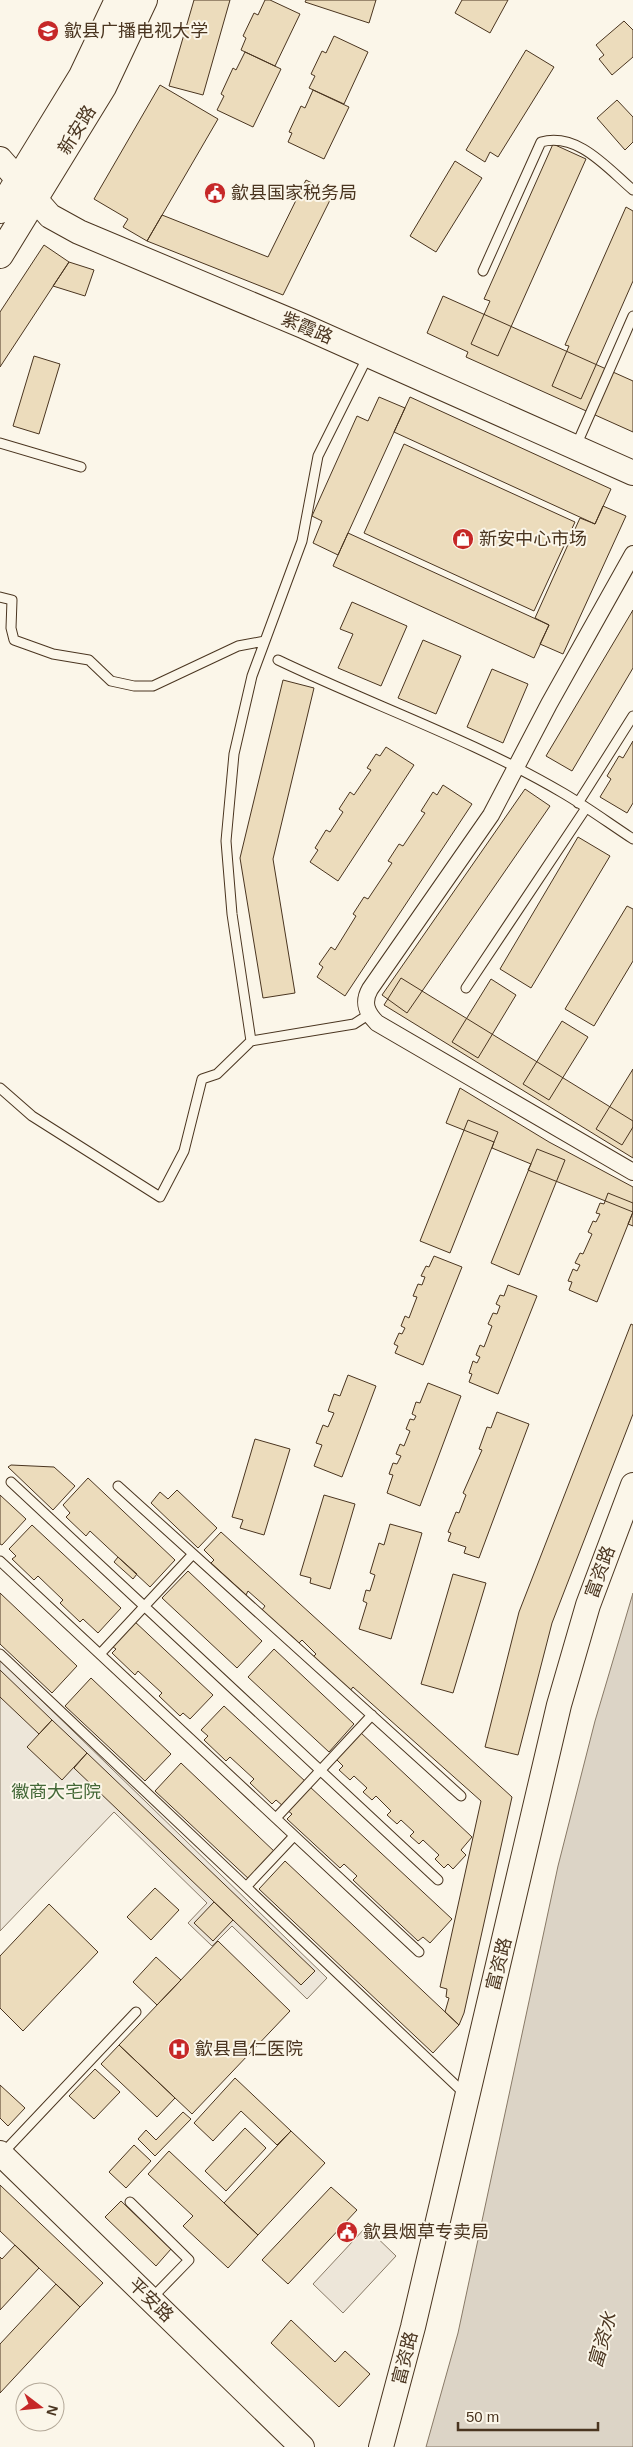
<svg xmlns="http://www.w3.org/2000/svg" width="633" height="2447" font-family="Arial,'Noto Sans SC',sans-serif">
<style>
.green{fill:#ede6d9;stroke:#887966}
.water{fill:#dcd4c6;stroke:#887966}
.building{fill:#ecdcbc;stroke:#4a3520}
.lines{fill:none;stroke-linecap:round;stroke-linejoin:round}
.lane-casing{stroke:#4a3520;stroke-width:11}
.street-casing{stroke:#4a3520;stroke-width:18}
.secondary-casing{stroke:#4a3520;stroke-width:26}
.primary-casing{stroke:#4a3520;stroke-width:28}
.lane{stroke:#fbf6e9;stroke-width:9}
.street{stroke:#fbf6e9;stroke-width:16}
.secondary{stroke:#fbf6e9;stroke-width:24}
.primary{stroke:#fbf6e9;stroke-width:26}
.labels{text-anchor:middle;stroke-width:4;stroke-linejoin:round;paint-order:stroke}
.poi-label{font-size:18px;fill:#4a3520;stroke:#fbf6e9;text-anchor:start}
.street-label{font-size:18px;fill:#4a3520;stroke:#fbf6e9}
.park-label{font-size:18px;fill:#436837;stroke:#fbf6e9}
.water-label{font-size:19px;font-style:italic;fill:#4a3520;stroke:#fbf6e9}
</style>
<rect width="100%" height="100%" fill="#fbf6e9"/>
<path class="green" d="M0,1660l327,318 -20,21 -75,-73 -20,20 -24,-23 19,-20 -93,-91 -114,119z
M366,2227l30,29 -53,57 -30,-29z"/>
<path class="water" d="M633,1593v854h-207l32,-114 100,-467 37,-145z"/>
<path class="building" d="M194,0h36l-27,95 -34,-9z
M265,0h5l30,14 -25,52 -34,-16 5,-12 -3,-2 11,-23 4,2z
M306,0h70l-7,23 -64,-21z
M462,0h46l-18,33 -35,-20z
M624,21l9,9v27l-21,18 -13,-16 5,-4 -8,-10z
M334,36l34,16 -24,52 -35,-16 6,-12 -4,-2 11,-23 4,2z
M526,50l28,17 -56,90 -8,-5 -5,10 -19,-12z
M245,52l36,17 -28,58 -36,-17 7,-14 -3,-2 12,-26 3,2z
M160,85l58,34 -71,122 -24,-14 5,-8 -34,-20z
M313,90l36,17 -25,52 -36,-17 4,-9 -3,-1 12,-26 4,2z
M617,100l16,17v25l-8,8 -28,-32z
M553,144l33,15 -88,197 -27,-12 19,-43 -6,-2z
M455,161l27,17 -46,74 -26,-16z
M306,180l27,14 -50,101 -136,-54 15,-26 106,42z
M626,207l7,4v70l-52,118 -29,-13 17,-40 -4,-1z
M44,245l25,17 -69,105v-55z
M69,262l25,8 -9,26 -32,-10z
M443,296l190,85v51l-167,-75 2,-5 -41,-19z
M34,356l26,8 -21,70 -26,-8z
M379,397l26,11 -67,147 -25,-12 9,-22 -10,-5 45,-100 11,5z
M410,397l201,92 -16,35 -201,-92z
M404,444l171,78 -41,89 -170,-78z
M603,506l23,10 -63,138 -23,-10 9,-19 -14,-7 45,-100 15,6z
M348,533l201,92 -15,33 -201,-92z
M352,602l55,24 -26,60 -43,-18 15,-34 -13,-5z
M633,610v58l-61,103 -26,-15z
M423,640l38,16 -25,58 -38,-16z
M492,669l36,15 -25,59 -36,-16z
M283,680l31,8 -41,171 22,134 -32,5 -23,-140z
M633,741v62l-6,10 -27,-16 11,-18 -4,-3 12,-20 4,2z
M386,747l28,18 -76,116 -28,-19 8,-12 -3,-2 11,-18 4,2 13,-20 -4,-3 11,-17 4,3 17,-25 -4,-2 9,-14 4,2z
M443,785l29,19 -127,192 -28,-19 6,-10 -4,-3 12,-17 4,3 21,-34 -3,-2 11,-17 4,2 24,-36 -4,-2 11,-17 4,2 22,-33 -4,-2 12,-19 4,3z
M525,789l25,17 -143,207 -25,-18z
M578,837l32,19 -79,132 -31,-19z
M627,906l6,3v52l-39,65 -29,-17z
M401,978l232,143v37l-249,-153z
M491,979l25,16 -38,63 -26,-16z
M562,1021l26,16 -39,63 -26,-16z
M633,1069v58l-11,18 -26,-16z
M460,1088l89,54 84,45v25l-105,-42 3,-6 -39,-16 2,-6 -48,-19z
M468,1120l30,12 -48,121 -30,-12z
M537,1149l28,11 -46,115 -28,-12z
M608,1193l25,10v9l-36,90 -28,-12 3,-8 -4,-1 5,-12 4,2 3,-6 -5,-2 5,-10 3,1 9,-20 -4,-2 5,-11 3,1 4,-8 -4,-1 4,-10 4,1z
M633,1212v14l-5,-2z
M434,1256l28,11 -39,98 -28,-12 3,-7 -4,-2 5,-11 3,1 3,-6 -4,-2 4,-10 4,2 8,-21 -4,-1 5,-12 4,1 3,-8 -4,-1 5,-10 3,1z
M508,1285l29,11 -39,98 -29,-12 3,-8 -3,-1 4,-12 4,2 3,-6 -4,-2 4,-10 4,2 8,-21 -4,-2 5,-11 4,1 3,-8 -4,-2 4,-9 4,1z
M631,1324l2,1v89l-81,209 -34,132 -33,-8 34,-135z
M348,1375l28,11 -34,91 -28,-11 8,-21 -6,-2 7,-18 5,2 6,-14 -6,-2 6,-17 6,2z
M428,1383l33,13 -41,110 -33,-13 6,-18 -4,-1 4,-11 4,1 4,-8 -5,-2 4,-10 4,2 6,-15 -4,-2 4,-10 4,1 2,-4 -4,-2 4,-12 4,1z
M497,1412l32,12 -50,134 -15,-5 2,-6 -18,-6 3,-8 -3,-1 8,-20 3,1 7,-18 -3,-2 19,-43 -3,-1 8,-22 4,1z
M255,1439l35,10 -26,86 -24,-7 3,-8 -11,-3z
M11,1465l43,2 21,19 -22,24 -45,-43z
M88,1478l87,82 -25,27 -60,-56 -4,5 -20,-19 4,-4 -7,-8z
M177,1490l40,38 -19,20 -47,-45 9,-11 8,7z
M0,1495l26,24 -24,26 -2,-1z
M324,1495l31,9 -25,85 -20,-6 1,-5 -11,-3z
M390,1524l32,9 -31,106 -32,-10 8,-26 -4,-2 3,-11 4,1 5,-16 -5,-2 9,-30 5,2z
M32,1525l89,83 -23,25 -15,-14 -3,3 -20,-19 3,-3 -25,-24 -4,4 -22,-21 4,-3 -7,-7z
M221,1532l291,265 -48,216 -5,12 -14,-13 4,-14 -3,-1 1,-8 -7,-2 41,-186 -128,-114 -4,5 -37,-34 4,-4 -14,-14 -3,3 -37,-33 3,-4 -17,-15 -2,4 -35,-32 3,-3 -10,-10z
M118,1557l19,17 -4,5 -19,-17z
M188,1571l74,70 -25,27 -75,-70z
M453,1574l33,9 -33,110 -32,-9z
M0,1593l77,73 -25,27 -52,-49z
M133,1620l80,75 -23,24 -7,-6 -3,3 -21,-20 3,-3 -24,-22 -3,4 -23,-22 4,-4 -6,-4z
M274,1649l80,75 -25,28 -81,-75z
M0,1670l52,50 -13,14 -39,-37z
M91,1678l80,76 -26,27 -80,-75z
M224,1706l82,76 -23,24 -7,-6 -4,4 -22,-21 4,-4 -24,-22 -4,4 -22,-21 4,-4 -7,-6z
M52,1720l35,33 -25,27 -35,-33z
M360,1732l112,105 -11,13 5,5 -13,14 -5,-5 -4,4 -9,-9 4,-4 -16,-15 -4,4 -9,-8 4,-4 -13,-12 -4,4 -10,-9 4,-4 -15,-15 -4,4 -9,-8 4,-4 -13,-12 -4,4 -11,-10 4,-4 -7,-7z
M87,1753l228,218 -14,14 -227,-217z
M181,1763l95,90 -25,28 -96,-90z
M309,1786l143,133 -22,24 -7,-6 -5,4 -65,-61 4,-4 -13,-12 -4,4 -53,-49 5,-5 -5,-4z
M285,1861l174,164 -26,28 -174,-164z
M155,1888l24,22 -28,30 -24,-23z
M214,1902l19,18 -20,21 -19,-18z
M49,1904l49,48 -75,79 -23,-23v-52z
M218,1941l72,70 -98,103 -73,-69z
M156,1957l25,23 -24,25 -24,-23z
M119,2045l56,53 -18,19 -56,-53z
M95,2069l25,23 -26,27 -25,-23z
M235,2078l56,53 -14,14 -36,-34 -28,30 -19,-18z
M0,2085l25,23 -17,18 -8,-8z
M183,2112l8,7 -36,37 -17,-17 8,-9 10,10z
M245,2128l21,20 -40,43 -21,-20z
M291,2131l34,32 -67,72 -34,-32z
M134,2145l17,16 -25,27 -17,-16z
M169,2151l89,84 -30,33 -45,-42 10,-10 -45,-42z
M0,2185l103,98 -23,24 -80,-76z
M331,2187l26,23 -69,74 -26,-24z
M121,2201l50,48 -15,17 -51,-49z
M15,2245l24,23 -39,42v-53l2,2z
M56,2284l24,23 -80,86v-49z
M291,2320l44,42 10,-11 25,23 -31,33 -68,-64z"/>
<g class="lines">
<g class="lane-casing">
<path id="lane" d="M483,271l58,-129c37,-10 66,26 92,48
M0,443l81,24
M576,446l57,-130
M0,597l12,3 -1,28 3,12 39,14 36,6 22,21 23,5h19l85,-40 27,-5
M278,660c94,45 195,80 285,133 24,14 47,31 70,46
M578,803l55,-87
M466,988l120,-180
M251,1041l-19,-127 -6,-73 8,-87 18,-78 50,-135 16,-85 50,-100
M0,1088l32,28 128,81 24,-46 18,-72 15,-5 34,-33 103,-17 14,-9
M11,1482l427,398
M118,1486l343,310
M0,1561l419,391
M0,1654l465,440
M100,1654l93,-100
M276,1818l96,-103
M247,1886l47,-50
M2,2154l134,-142
M130,2202l59,58 -38,39"/>
</g>
<g class="street-casing">
<path id="street" d="M633,554l-84,150 -58,111 -121,174c-8,14 -3,24 7,34l256,149"/>
</g>
<g class="secondary-casing">
<path id="secondary" d="M0,159l50,57 29,16 224,94 330,147
M0,2153l302,294
M381,2447l32,-120 146,-622 29,-100 45,-120"/>
</g>
<g class="primary-casing">
<path id="primary" d="M0,210l82,-134 36,-76
M0,255l103,-168 41,-87"/>
</g>
<use href="#lane" class="lane"/>
<use href="#street" class="street"/>
<use href="#secondary" class="secondary"/>
<use href="#primary" class="primary"/>
</g>
<defs>
<g id="school-disc" transform="scale(1.125)"><circle r="9.5" fill="#c62828" stroke="#fbf6e9"/><path d="M0-5L7-2L0 1L-7-2ZM-4 1L0 2.5L4 1V4Q0 6-4 4Z" fill="#fff"/></g>
<g id="civic-disc" transform="scale(1.125)"><circle r="9.5" fill="#c62828" stroke="#fbf6e9"/><path d="M-.6-6.5H3V-4.5H.6V-3L4-1V1h2V6H-6V1h2V-1L-.6-3ZM-1.2 2.5V6h2.4V2.5Z" fill="#fff"/></g>
<g id="shop-disc" transform="scale(1.125)"><circle r="9.5" fill="#c62828" stroke="#fbf6e9"/><path d="M-5-2.5h2.3a2.7 3.5 0 0 1 5.4 0H5L5.5 6h-11ZM-1.5-2.5h3a1.5 2.3 0 0 0-3 0Z" fill="#fff"/></g>
<g id="hospital-disc" transform="scale(1.125)"><circle r="9.5" fill="#c62828" stroke="#fbf6e9"/><path d="M-5-5h3v3.5h4V-5h3V5h-3V1.5h-4V5h-3Z" fill="#fff"/></g>
</defs>
<g fill-rule="evenodd">
<use href="#school-disc" x="48" y="31"/>
<use href="#civic-disc" x="215" y="193"/>
<use href="#shop-disc" x="463" y="539"/>
<use href="#hospital-disc" x="179" y="2049"/>
<use href="#civic-disc" x="347" y="2232"/>
</g>
<g class="labels">
<g class="poi-label">
<text x="64" y="37">歙县广播电视大学</text>
<text x="231" y="199">歙县国家税务局</text>
<text x="479" y="545">新安中心市场</text>
<text x="195" y="2055">歙县昌仁医院</text>
<text x="363" y="2238">歙县烟草专卖局</text>
</g>
<g class="street-label">
<text transform="translate(77 130) rotate(-58)" y="6">新安路</text>
<text transform="translate(307 328) rotate(23)" y="6">紫霞路</text>
<text transform="translate(600 1572) rotate(-70)" y="6">富资路</text>
<text transform="translate(499 1964) rotate(-76)" y="6">富资路</text>
<text transform="translate(151 2300) rotate(44)" y="6">平安路</text>
<text transform="translate(405 2358) rotate(-76)" y="6">富资路</text>
</g>
<g class="park-label">
<text x="56" y="1798">徽商大宅院</text>
</g>
<g class="water-label">
<text transform="translate(602 2340) rotate(-74)" y="7">富资水</text>
</g>
</g>
<g transform="translate(40 2407) rotate(106)"><circle r="24" fill="#fbf6e9" stroke="#b4a999"/>
<path d="M0-4L9 19L0 12L-9 19Z" fill="#c62828"/>
<text y="-8" font-size="14" font-weight="bold" text-anchor="middle" fill="#4a3520">N</text>
</g>
<path d="M458 2422v8h140v-8" fill="none" stroke="#4a3520" stroke-width="2.5"/>
<text x="466" y="2422" font-size="15" fill="#4a3520" stroke="#fbf6e9" stroke-width="4" paint-order="stroke">50 m</text>
</svg>
